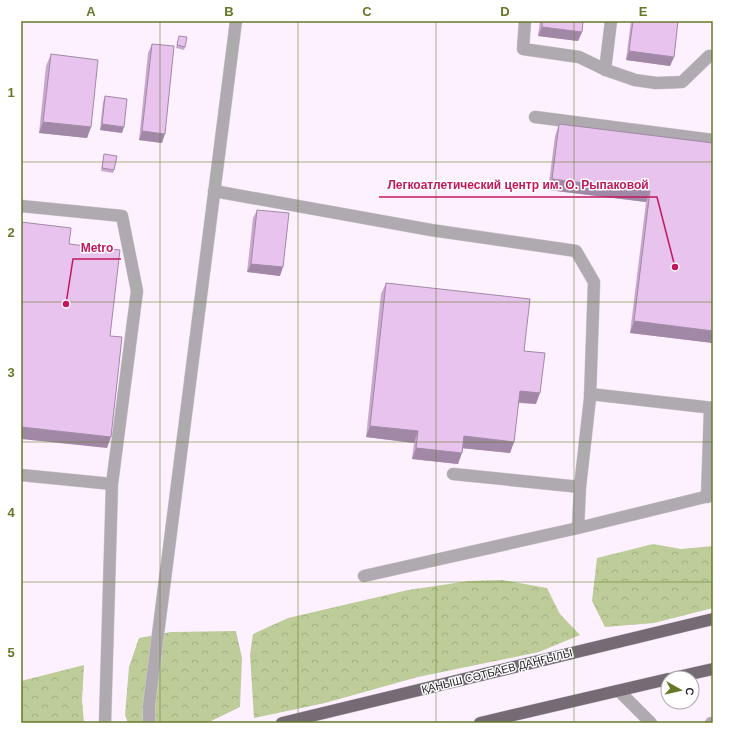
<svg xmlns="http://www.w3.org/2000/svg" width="734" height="744" font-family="Arial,sans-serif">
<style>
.forest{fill:url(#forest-crowns)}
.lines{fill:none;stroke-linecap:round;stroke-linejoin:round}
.minor-casing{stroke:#d6ccd8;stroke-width:13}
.major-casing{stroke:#d6ccd8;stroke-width:13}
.minor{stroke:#afaaaf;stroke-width:12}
.major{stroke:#746b75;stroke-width:12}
.wall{fill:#c8a8cd}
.shaded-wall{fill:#a288a7}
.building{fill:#e8c3ee;stroke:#a288a7}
.grid{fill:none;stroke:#657827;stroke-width:1;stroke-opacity:0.55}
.labels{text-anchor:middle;stroke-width:3;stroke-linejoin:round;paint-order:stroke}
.street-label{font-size:11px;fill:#272328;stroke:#fff}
.leader{fill:none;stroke:#c2185b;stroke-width:1.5}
.callout-dot{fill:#c2185b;stroke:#fff;stroke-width:1.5}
.callout-label{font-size:12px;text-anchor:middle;font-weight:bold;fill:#c2185b;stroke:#fff;stroke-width:3;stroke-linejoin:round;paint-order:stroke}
.neatline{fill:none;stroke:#657827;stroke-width:1.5}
.grid-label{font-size:13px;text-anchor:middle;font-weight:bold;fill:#657827}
</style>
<defs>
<pattern id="forest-crowns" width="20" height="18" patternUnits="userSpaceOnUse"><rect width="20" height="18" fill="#bdcc99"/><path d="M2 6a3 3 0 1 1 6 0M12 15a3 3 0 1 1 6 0" fill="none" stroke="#a2af84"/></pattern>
</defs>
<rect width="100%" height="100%" fill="#fdf1ff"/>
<path class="forest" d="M653,544l28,5 32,-3v62l-59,15 -49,4 -13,-26 5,-43z
M502,580l45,8 13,26 20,21 -41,17 -121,25 -93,26 -71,15 -4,-63 3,-21 35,-16 120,-28 61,-9z
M236,631l6,27 -2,49 -33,16h-79l-3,-8 4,-48 10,-29 32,-6z
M84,665l-2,35 2,23h-63v-42z"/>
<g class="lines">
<g class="minor-casing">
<path id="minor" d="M525,21l-2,28 56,8 27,13 29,10 21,3 26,-1 27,-26h4
M605,70l6,-49
M535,117l178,23
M214,191l217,39 145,21 18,31 -4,116 -10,89 -2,41
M21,206l101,10 15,75 -25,193
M590,394l123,14
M453,474l127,13
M21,475l91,9 -7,239
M707,497l3,-89
M364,576l214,-48 135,-33
M619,691l32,32
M149,723v-18l87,-684
M711,723h2"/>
</g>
<g class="major-casing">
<path id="major" d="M673,678l40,-9
M282,723l431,-104
M480,723l188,-44"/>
</g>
<use href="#minor" class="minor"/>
<use href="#major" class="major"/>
</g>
<path class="wall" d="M540,21h43l-1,11 -4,9 -40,-5z
M631,21h47l-4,36 -4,9 -44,-6z
M179,36l6,11 -1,3 -8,-2z
M152,44l10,99 -23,-3 9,-87z
M51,54l40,73 -4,11 -48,-5 7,-67z
M105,96l17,37 -22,-3 3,-28z
M559,124l154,19v200l-83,-10 16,-131 -98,-12 7,-54z
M104,154l10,16 -1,3 -12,-2z
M257,210l23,66 -33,-4 6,-54z
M386,283l138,68 12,53 -18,-1 -4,39 -4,11 -47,-5 -5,16 -46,-5 2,-16 -48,-6 15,-143z"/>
<path class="shaded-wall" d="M542,27l40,5 -4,9 -40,-5z
M629,51l45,6 -4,9 -44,-6z
M43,122l48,5 -4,11 -48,-5z
M102,124l22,3 -2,6 -22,-3z
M142,131l23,3 -3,9 -23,-3z
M552,179l98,12 -4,11 -98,-12z
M251,264l32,3 -3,9 -33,-4z
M634,321l79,10v12l-83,-10z
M520,391l20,2 -4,11 -21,-2z
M370,426l48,5 -4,12 -48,-6z
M21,427l90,10 -4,11 -86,-9z
M464,436l50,6 -4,11 -50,-5z
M416,448l46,5 -4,11 -46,-5z"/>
<path class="building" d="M542,21h41l-1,11 -40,-5z
M633,21h45l-4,36 -45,-6z
M179,36l8,1 -2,10 -8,-2z
M152,44l22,2 -9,88 -23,-3z
M51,54l47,6 -7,67 -48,-5z
M105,96l22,3 -3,28 -22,-3z
M559,124l154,19v188l-79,-10 16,-130 -98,-12z
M104,154l13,2 -3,14 -12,-2z
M257,210l32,3 -6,54 -32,-3z
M21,222l50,6 -2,16 51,6 -10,86 12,1 -11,100 -90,-10z
M386,283l144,16 -6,52 21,2 -5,40 -20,-2 -6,51 -50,-6 -2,17 -46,-5 2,-17 -48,-5z"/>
<path class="grid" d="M160,21v702M298,21v702M436,21v702M574,21v702M21,162h692M21,302h692M21,442h692M21,582h692"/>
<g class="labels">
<g class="street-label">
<text transform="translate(497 671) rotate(-14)" y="4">ҚАНЫШ СӘТБАЕВ ДАҢҒЫЛЫ</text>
</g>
</g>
<path class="leader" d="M675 267L657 197H379M66 304L73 259H121"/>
<g class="callout-dot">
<circle cx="675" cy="267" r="4"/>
<circle cx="66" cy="304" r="4"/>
</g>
<g class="callout-label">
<text x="518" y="189">Легкоатлетический центр им. О. Рыпаковой</text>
<text x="97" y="252">Metro</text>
</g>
<rect width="734" height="744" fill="none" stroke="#ffffff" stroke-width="44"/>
<g transform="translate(680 690) rotate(98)"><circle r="19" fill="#ffffff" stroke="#a9a7a9"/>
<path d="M0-3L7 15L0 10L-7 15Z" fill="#657827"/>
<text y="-6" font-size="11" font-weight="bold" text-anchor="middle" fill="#272328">С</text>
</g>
<rect x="22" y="22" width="690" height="700" class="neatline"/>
<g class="grid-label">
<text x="91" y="16">A</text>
<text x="229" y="16">B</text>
<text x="367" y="16">C</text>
<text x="505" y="16">D</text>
<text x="643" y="16">E</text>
<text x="11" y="97">1</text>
<text x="11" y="237">2</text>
<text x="11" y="377">3</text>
<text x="11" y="517">4</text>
<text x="11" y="657">5</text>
</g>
</svg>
